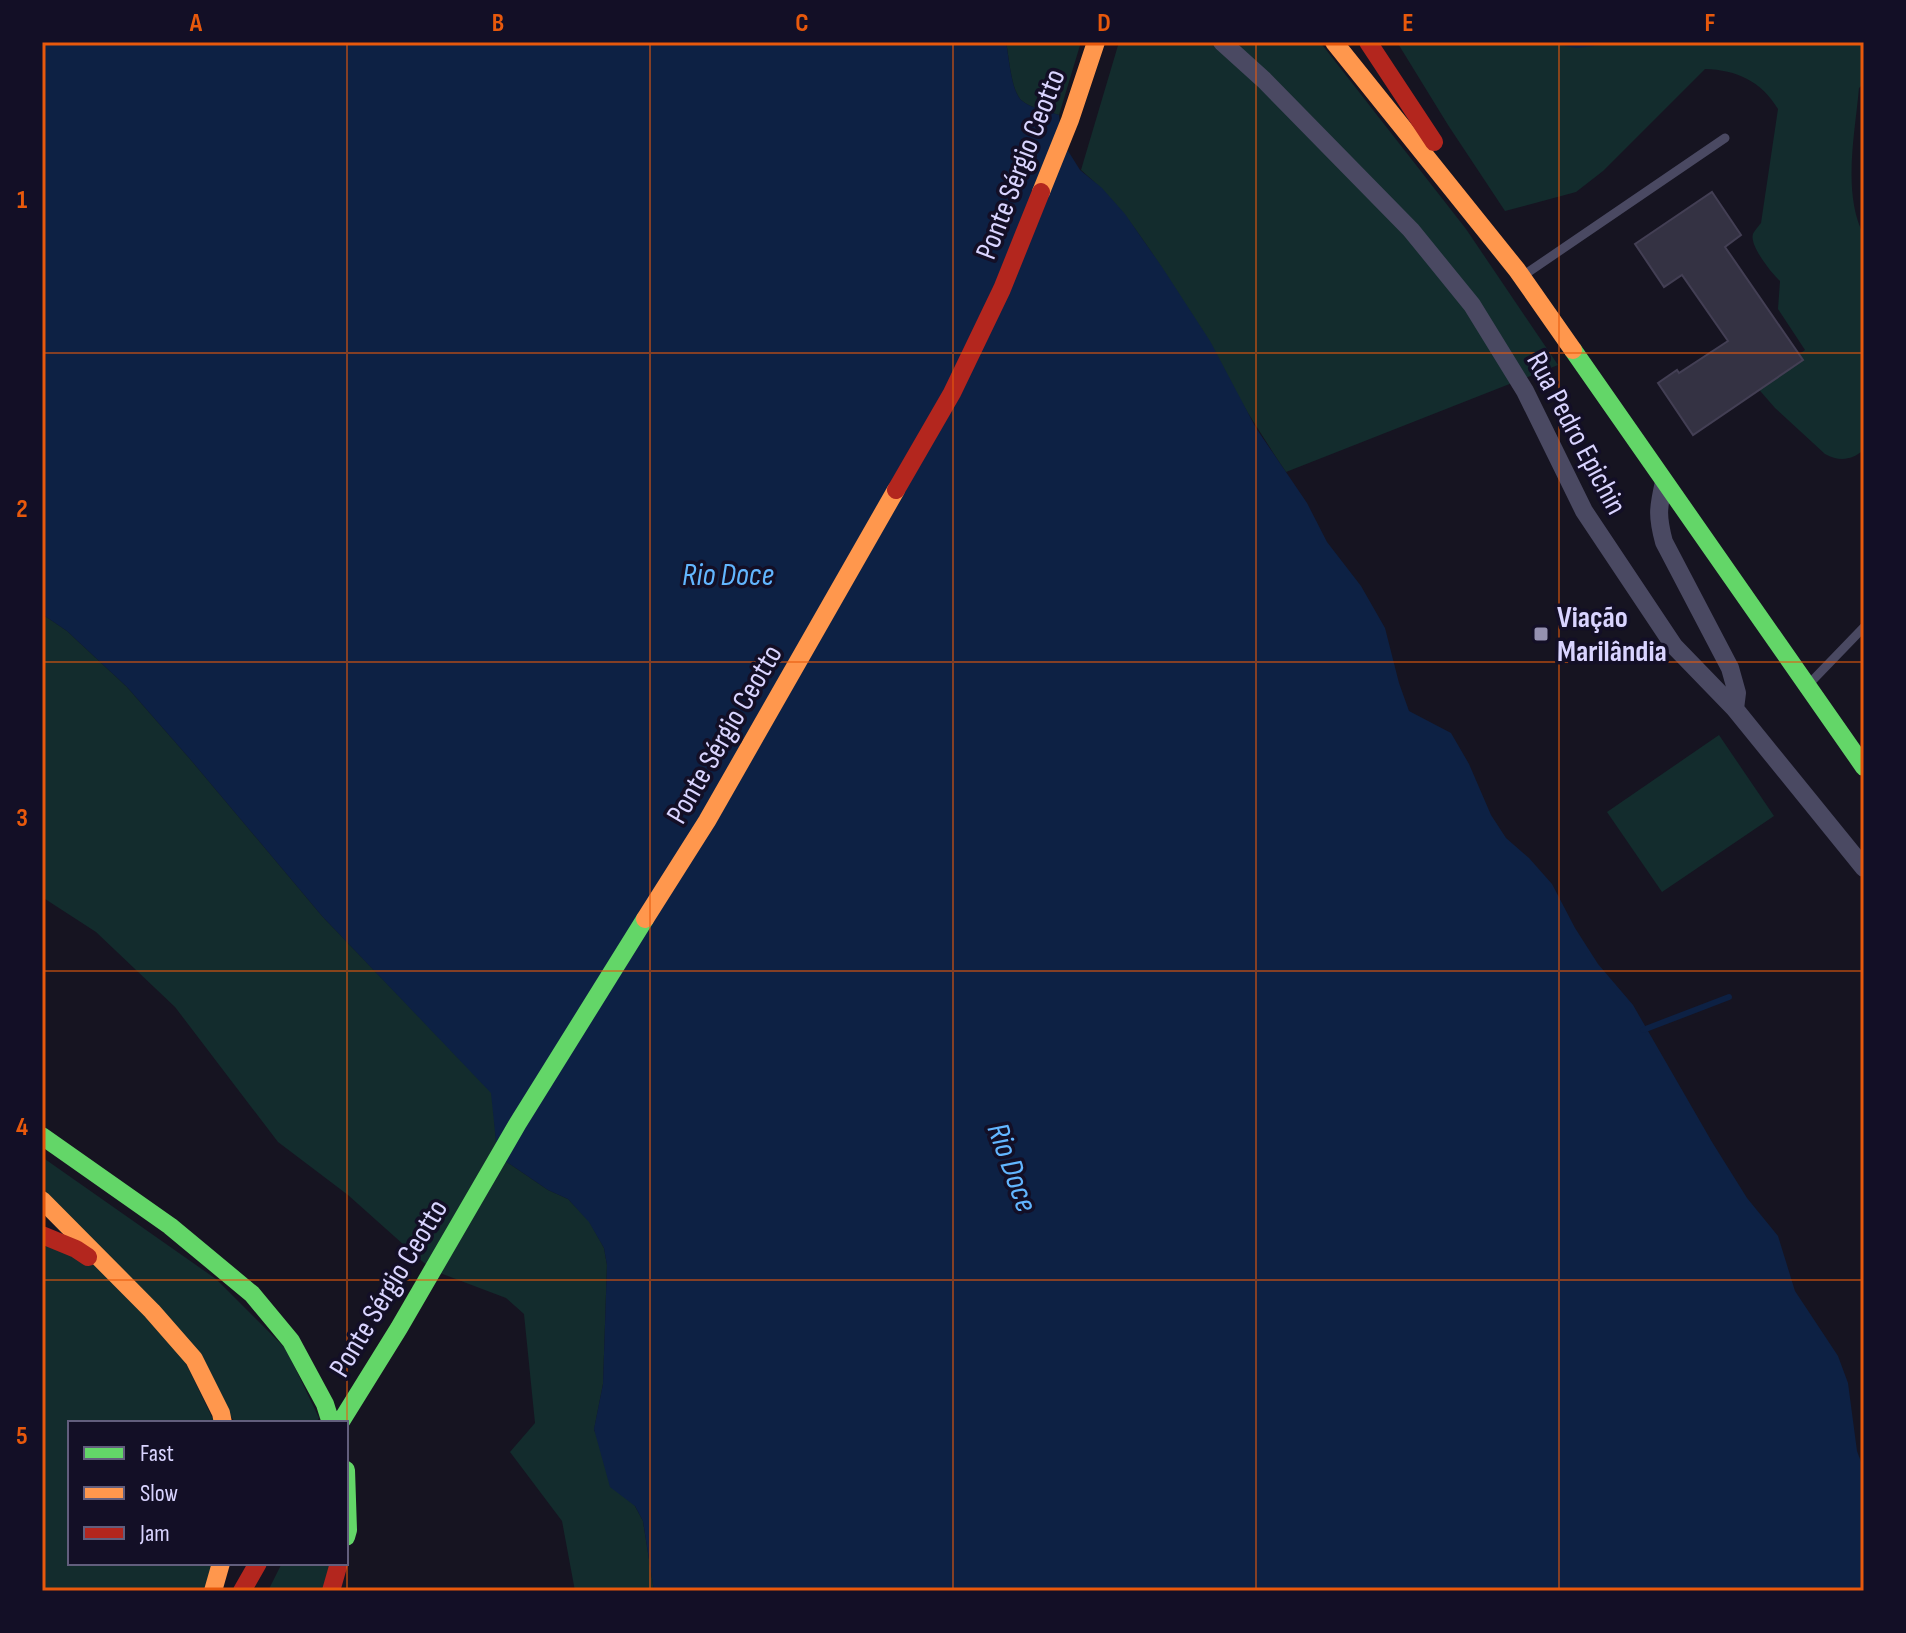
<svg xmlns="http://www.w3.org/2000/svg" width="1906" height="1633" font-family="'Sofia Sans Condensed',sans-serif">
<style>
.green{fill:#132c2d}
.water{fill:#0d2144}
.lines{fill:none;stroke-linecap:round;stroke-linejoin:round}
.stream{stroke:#0d2144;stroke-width:6}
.building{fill:#343243;stroke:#433f54;stroke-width:2}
.lane{stroke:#4a4962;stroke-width:9}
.street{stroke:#4a4962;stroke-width:18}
.fast{stroke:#63d668;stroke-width:18}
.slow{stroke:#ff974d;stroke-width:18}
.jam{stroke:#b3261e;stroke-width:18}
.grid{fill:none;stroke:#e8590c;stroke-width:2;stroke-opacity:0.55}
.poi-dot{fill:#9591b1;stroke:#130f26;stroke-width:3}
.labels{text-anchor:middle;stroke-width:7;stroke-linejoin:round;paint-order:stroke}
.street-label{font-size:30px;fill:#d9d4ff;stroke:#130f26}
.poi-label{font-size:30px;font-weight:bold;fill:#d9d4ff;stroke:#130f26;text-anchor:start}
.water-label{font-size:32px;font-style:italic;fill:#62b6ff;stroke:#130f26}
.neatline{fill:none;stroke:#e8590c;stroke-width:3}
.grid-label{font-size:26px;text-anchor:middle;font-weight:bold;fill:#e8590c}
</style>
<rect width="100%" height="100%" fill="#161421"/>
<path class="green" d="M1006,42h75l-22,73c-12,-4 -29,-7 -38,-15 -10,-11 -12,-43 -15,-58z
M1119,42h201l146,187 92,136 -272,107c-33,-49 -63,-100 -93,-151 -32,-55 -63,-110 -112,-151z
M1397,42h467v41l-5,5c-4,46 -17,105 5,148v214c-13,10 -24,12 -39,4l-50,-46 -20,-23 50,-35 -27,-41 2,-28c-8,-7 -31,-36 -27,-47 0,-1 7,-10 8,-11l17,-114c-17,-28 -41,-39 -73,-40l-102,102 -27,21 -71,19 -57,-86z
M42,614l25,17 60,56 63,72 132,157 170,177 5,58 4,7 47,32 20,9 21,22 15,27 3,17 -4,119 -9,46 49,91 11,70h-79l-13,-70 -52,-69 25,-29 -11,-109 -18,-16 -74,-28 -84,-75 -70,-53 -103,-135 -79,-75 -54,-35z
M1719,735l55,81 -112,76 -55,-80z
M42,1157l174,122 70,70 33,69 -3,5h-80l-194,-234z
M42,1243l48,17 89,89 36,74h-145v140h145l-9,28h-164z
M282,1563h53l-11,28h-56z"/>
<path class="water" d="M42,42h964c3,15 5,47 15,58 9,8 26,11 38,15l1,23 20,32 22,18 23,26 37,53 48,74 46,87 51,75 20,39 34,44 24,42 14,55 10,28 42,22 18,31 22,51 15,23 23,20 23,26 23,44 23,36 35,41 79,137 35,56 31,38 17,55 43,65 10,27 9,68 7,19v121h-1210l-11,-70 -8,-15 -25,-19 -16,-58 9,-45 4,-119 -3,-17 -15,-26 -21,-23 -20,-9 -47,-32 -4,-7 -6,-58 -169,-177 -132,-157 -63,-72 -60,-56 -25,-17z"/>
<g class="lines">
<path class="stream" d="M1560,42l17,3 24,-3
M1643,1030l86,-33"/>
</g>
<path class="building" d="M1712,192l29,43 -16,12 78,113 -110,75 -35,-52 19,-13 2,3 49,-32 -46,-66 -18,12 -29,-43z"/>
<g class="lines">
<path class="lane" d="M1524,275l201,-137
M1809,684l55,-57"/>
<path class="street" d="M1222,42l42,38 147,150 61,75 53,86 59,120 90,135 61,63 129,159
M1664,482c-6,26 -7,34 0,60l66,126 7,25 -2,16"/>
<path class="fast" d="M1573,350l291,417
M42,1136l128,90 82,68 39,47 34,63 6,19
M340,1423l59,-95 119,-205 127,-204
M346,1470l2,60 -2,7"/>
<path class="slow" d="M1334,42l183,228 56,80
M1041,192l29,-72 26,-78
M645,919l62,-98 189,-331
M42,1200l110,111 42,48 27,54 2,10
M213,1591l8,-28"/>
<path class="jam" d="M1368,42l66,100
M896,490l56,-97 50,-104 39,-97
M42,1235l34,14 12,8
M242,1591l16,-28
M331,1591l8,-28"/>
</g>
<path class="grid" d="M347,42v1549M650,42v1549M953,42v1549M1256,42v1549M1559,42v1549M42,353h1822M42,662h1822M42,971h1822M42,1280h1822"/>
<rect class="poi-dot" x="1533" y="626" width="16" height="16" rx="4"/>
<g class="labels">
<g class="street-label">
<text transform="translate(1020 164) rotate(-69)" y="10">Ponte Sérgio Ceotto</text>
<text transform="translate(1577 433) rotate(62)" y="10">Rua Pedro Epichin</text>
<text transform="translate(724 734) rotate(-60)" y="10">Ponte Sérgio Ceotto</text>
<text transform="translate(388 1288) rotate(-59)" y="10">Ponte Sérgio Ceotto</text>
</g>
<g class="poi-label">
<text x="1557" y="627">Viação<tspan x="1557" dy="34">Marilândia</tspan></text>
</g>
<g class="water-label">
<text x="728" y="585">Rio Doce</text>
<text transform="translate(1013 1167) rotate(70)" y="11">Rio Doce</text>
</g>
</g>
<rect width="1906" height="1633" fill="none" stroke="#130f26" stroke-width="88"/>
<rect x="68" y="1421" width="280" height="144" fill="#130f26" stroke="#625e7d" stroke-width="2"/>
<rect x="84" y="1447" width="40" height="12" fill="#63d668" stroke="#625e7d" stroke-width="2"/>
<text x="140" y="1461" font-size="24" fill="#d9d4ff">Fast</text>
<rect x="84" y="1487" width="40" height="12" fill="#ff974d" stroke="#625e7d" stroke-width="2"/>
<text x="140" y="1501" font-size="24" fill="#d9d4ff">Slow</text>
<rect x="84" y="1527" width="40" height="12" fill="#b3261e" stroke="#625e7d" stroke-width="2"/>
<text x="140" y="1541" font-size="24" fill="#d9d4ff">Jam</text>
<rect x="44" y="44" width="1818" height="1545" class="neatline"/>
<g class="grid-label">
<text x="196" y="31">A</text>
<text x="498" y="31">B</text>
<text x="802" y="31">C</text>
<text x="1104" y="31">D</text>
<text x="1408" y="31">E</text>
<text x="1710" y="31">F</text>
<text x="22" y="208">1</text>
<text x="22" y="517">2</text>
<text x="22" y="826">3</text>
<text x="22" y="1135">4</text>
<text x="22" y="1444">5</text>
</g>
</svg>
